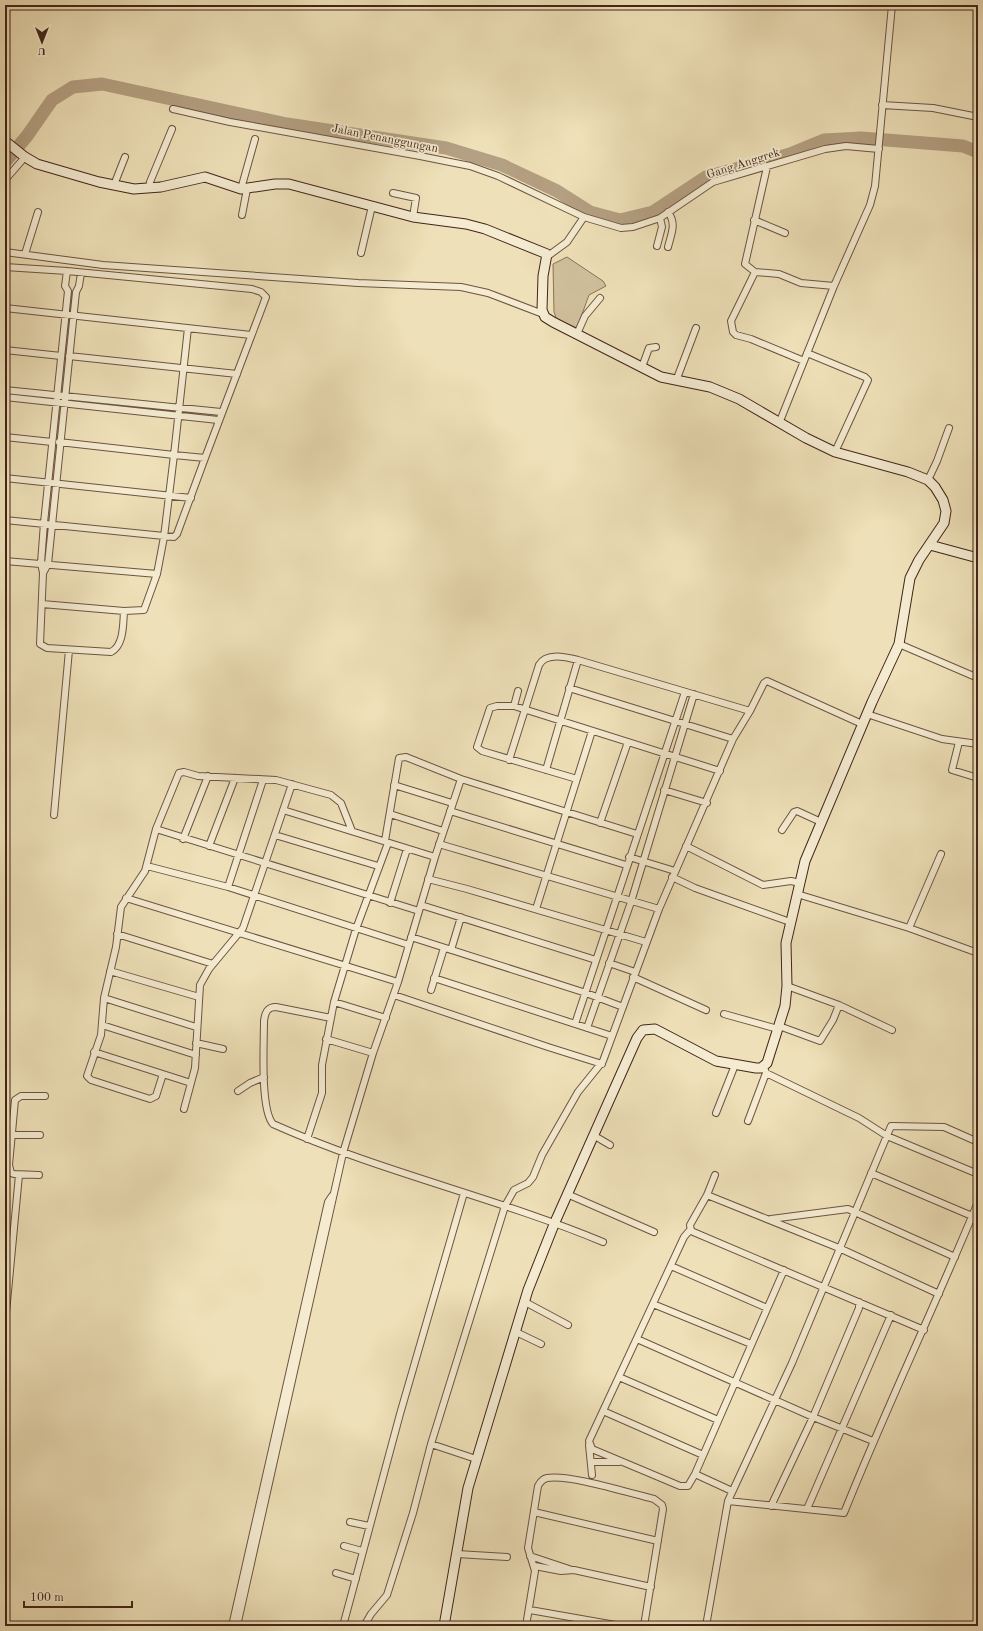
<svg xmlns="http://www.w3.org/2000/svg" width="983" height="1631" font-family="'Old Standard TT',serif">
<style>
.green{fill:#d1c09d;stroke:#8a725a}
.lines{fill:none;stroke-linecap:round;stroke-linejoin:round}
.river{stroke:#b4a082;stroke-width:13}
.street-casing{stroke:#6d5440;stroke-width:8}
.secondary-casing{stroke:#422518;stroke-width:11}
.street{stroke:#f4ebd1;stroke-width:6}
.secondary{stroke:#f4ebd1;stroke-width:9}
.labels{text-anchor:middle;stroke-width:3.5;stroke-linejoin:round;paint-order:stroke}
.street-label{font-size:12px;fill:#422518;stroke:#f4ebd1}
</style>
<rect width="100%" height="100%" fill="#eee0b8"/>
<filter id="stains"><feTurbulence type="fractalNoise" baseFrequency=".005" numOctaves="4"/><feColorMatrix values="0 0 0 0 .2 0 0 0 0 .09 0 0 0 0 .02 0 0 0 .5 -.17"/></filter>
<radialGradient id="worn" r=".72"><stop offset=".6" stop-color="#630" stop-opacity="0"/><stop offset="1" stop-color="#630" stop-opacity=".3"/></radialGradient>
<path class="green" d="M567,257l36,24 3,5 -17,9 -12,33 -20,-8 -3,-8 -1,-48z"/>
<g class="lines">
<path class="river" d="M5,162l22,-26 25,-36 21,-13 29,-3 185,40 159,24 56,17 55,26 33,21 30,8 33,-8 53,-35 84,-23 34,-14 37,-2 102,8 15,6"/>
<g class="street-casing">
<path id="street" d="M882,105l51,3 45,9
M173,109l57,13 190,34 50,10 28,10 86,41
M767,167l-22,97 10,8 24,2 22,9 33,3
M5,180l20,-23
M114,185l11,-28
M149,189l1,-7 22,-53
M241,189l14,-50
M393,193l23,5 -3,19
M242,215l5,-26
M754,220l31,13
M657,246l5,-19 -2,-9
M668,247c3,-13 9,-23 0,-35
M5,252l98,13 255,18 103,4 27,6 55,21
M361,253l11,-47
M25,254l13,-42
M548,256l19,-14 17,-25 37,11 12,-1 27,-9 53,-36 112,-33 21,-3 33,3
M5,267l62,4 185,18 9,3 5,5 -61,161 -31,-3 -10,82 -7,37 -13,36 -20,1 -82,-7
M67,271l-2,15 3,5 -24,232 -3,40 2,10 -3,71 7,4 64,4c13,-7 12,-27 13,-41
M755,272l-24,49 2,11 3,3 15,4 53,22
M5,308l246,27
M577,334l8,-18 15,-18
M5,350l56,6
M807,353l58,24 3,3 -33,72
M69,356l168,18
M642,367l7,-19 7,-1
M676,381l20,-53
M5,390l216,22
M5,397l213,23
M780,421l54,-135 36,-81 5,-19 17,-181
M5,437l47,5
M59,442l115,13 14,-127
M5,478l186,20
M928,480l9,-19 12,-33
M5,520l169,17 3,-3 28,-76
M5,561l152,13
M43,573l5,-9 28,-272 3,-6 2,-13
M899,644l79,34
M569,688l164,51
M518,691l-4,15h-17l-7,2 -13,39 5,4 95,28
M514,706l206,65
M750,711l14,-28 3,-2 95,43
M867,714l75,25 36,5
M959,742l-7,28 26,8
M546,770l32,-110
M394,785l58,18
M664,790l43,13
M283,810l152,47
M450,811l176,54
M390,814l53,17
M54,815l15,-165
M600,823l28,-81
M156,829l23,-56 5,-1 14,4 78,4 55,15 10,8 11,28
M782,830l12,-18 3,-1 24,11
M275,835l103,31
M183,839l25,-63
M385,841l14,-83 7,-1 55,22
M439,844l220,65
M209,846l26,-68
M686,846l77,39 28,-4 9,2
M629,857l46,14
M147,866l81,21 181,58
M672,877l23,11 95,34
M428,879l39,10 179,53
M228,887l35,-107
M797,894l112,34 69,25
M126,898l272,84
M390,903l17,-54
M421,905l175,55
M536,909l56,-178
M909,928l32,-74
M117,934l96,30
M411,937l175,56 37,14
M451,950l10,-33
M609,963l26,9
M110,971l89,26
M633,977l73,33
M434,978l178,58
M787,986l52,19 53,25
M431,990l13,-42
M394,995l154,52 54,17
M104,998l92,29
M334,1002l52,16
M724,1014l54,15
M331,1018l-55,-11c-9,0 -11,6 -12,14 0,22 -4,88 9,103 107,48 222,73 330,118
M575,1024l110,-332
M102,1025l94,30
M779,1026l41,15 13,-21 6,-15
M587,1028l44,-126 63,-208
M326,1039l47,14
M196,1043l27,6
M94,1052l97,31
M766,1073l93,45 28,18 91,38
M163,1074l-7,22 -6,3 -59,-19 -4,-4 14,-41 3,-37 12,-51 5,-40 24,-36 11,-42 263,82
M238,1091l12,-8 14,-6
M184,1109l11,-41 5,-83 9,-16 34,-41 49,-144
M716,1113l19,-48
M748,1121l18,-48 -1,-3
M13,1135h27
M593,1135l17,10
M307,1139l15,-46v-28l12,-63 22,-73 32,-86
M871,1173l101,43
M39,1175l-25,-1 -3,-1 -2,-8 6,-65 6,-4h24
M567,1194l87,38
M707,1195l8,-20
M771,1219l77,-10 107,48
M690,1230l-6,7 -95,204 3,8 88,37h8l7,-12 89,-204
M671,1266l96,42
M525,1302l43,23
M653,1304l98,40
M5,1323l14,-148
M924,1330l-233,-99 -1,-6 17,-30 132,53 100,46
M516,1332l25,12
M637,1339l176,78 60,24
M619,1377l99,43
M603,1411l100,44
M431,1444l45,15
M589,1445l3,30
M591,1462h28
M695,1474l37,17
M728,1501l116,12c42,-105 91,-207 134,-311
M771,1506l42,-89 46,-109v-6
M807,1509l84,-194
M534,1512l124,29
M350,1522l19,4
M344,1546l18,5
M457,1554l50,3
M530,1556l42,14
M535,1566l26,5 13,-1 77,17
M336,1573l20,6
M530,1610l91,16
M232,1626l96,-424 4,-6
M237,1626l106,-473 30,-100 25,-71 37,-125 26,-78 176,55
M343,1626l57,-212 64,-221
M364,1626l7,-12 16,-19 26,-82 18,-69 74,-238 9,-16 14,-7 5,-6 9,-22 36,-63 25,-31 56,-152 74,-170 17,-28 -172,-51c-12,-3 -32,-8 -39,5l-30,95
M526,1626l9,-55 -7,-23 10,-62c2,-4 5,-7 9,-8 22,-4 82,15 107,21l8,6 1,4 -19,117
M706,1626l22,-125 64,-138 99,-237 53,1 34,15"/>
</g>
<g class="secondary-casing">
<path id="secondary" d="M5,141l20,16 12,7 62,18 35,7 27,-2 44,-10 36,12 34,-5h14l124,33 53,7 19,5 62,25 -4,22 -1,34 3,7 8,5 108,55 49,10 29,12 67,39 29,14 73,20 20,8 7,7 8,13 3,11 -2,12 -25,37 -9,18 -11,66 -27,58 -67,159 -19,82 1,43 -2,20 -18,57 -6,5h-5l-40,-7 -61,-32 -12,1 -6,8 -82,184 -27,68 -60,198 -24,138
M930,545l48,13"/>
</g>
<use href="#street" class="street"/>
<use href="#secondary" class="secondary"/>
</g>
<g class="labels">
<g class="street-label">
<text transform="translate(385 138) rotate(11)" y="4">Jalan Penanggungan</text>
<text transform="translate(743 163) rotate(-18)" y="4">Gang Anggrek</text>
</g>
</g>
<rect width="983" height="1631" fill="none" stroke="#eee0b8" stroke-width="20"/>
<rect x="6" y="6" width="971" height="1619" fill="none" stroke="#422518" stroke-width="2"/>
<rect x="10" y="10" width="963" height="1611" fill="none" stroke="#422518"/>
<g transform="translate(42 42) rotate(180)" stroke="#f4ebd1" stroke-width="3" paint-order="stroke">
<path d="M0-3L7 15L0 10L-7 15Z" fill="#422518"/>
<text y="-6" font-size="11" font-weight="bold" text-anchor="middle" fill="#422518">U</text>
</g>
<path d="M24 1601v6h108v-6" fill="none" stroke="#422518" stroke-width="2"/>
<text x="30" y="1601" font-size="12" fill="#422518" stroke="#f4ebd1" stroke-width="3" paint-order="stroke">100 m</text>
<rect width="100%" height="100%" filter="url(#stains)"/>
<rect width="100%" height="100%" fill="url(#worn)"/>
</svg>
